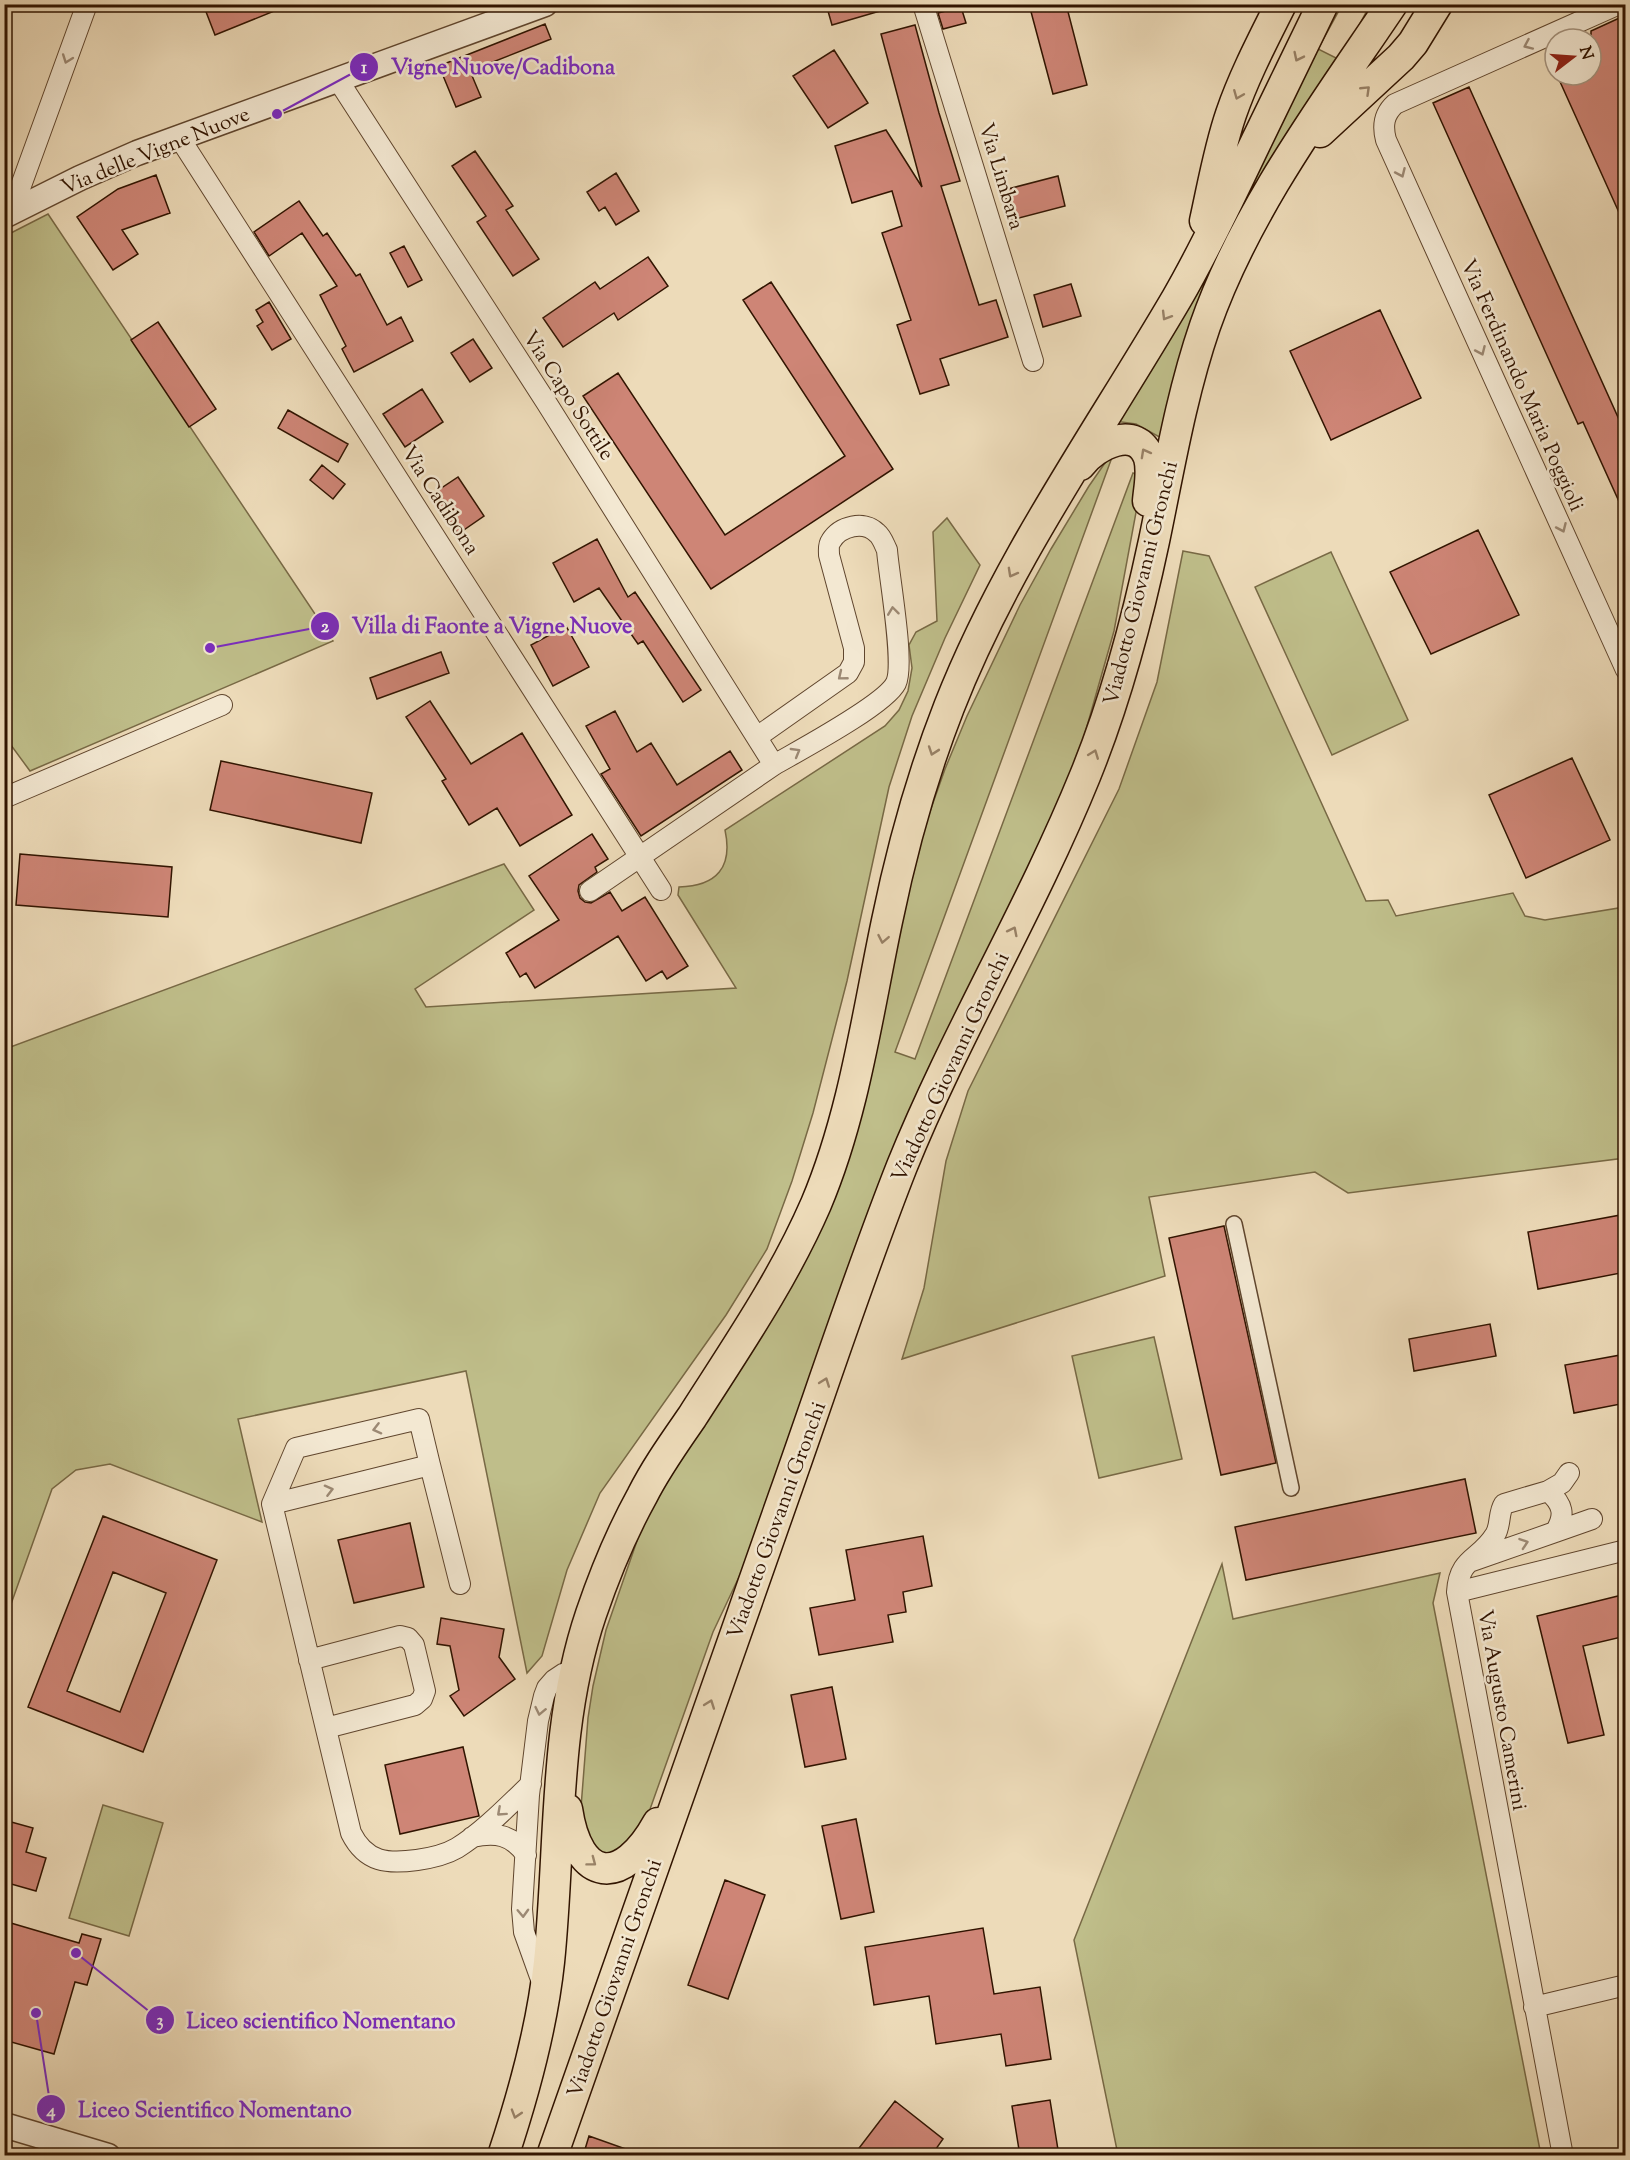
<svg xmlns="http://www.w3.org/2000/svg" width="1630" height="2160" font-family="'Sorts Mill Goudy',serif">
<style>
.green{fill:#bfbe8a;stroke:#786945;stroke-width:1.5}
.building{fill:#ce8576;stroke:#311400;stroke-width:1.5;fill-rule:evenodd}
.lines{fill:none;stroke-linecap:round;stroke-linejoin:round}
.pedestrian-casing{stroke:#60462e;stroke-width:18}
.minor-casing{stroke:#60462e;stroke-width:22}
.tertiary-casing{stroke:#60462e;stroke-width:27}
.primary-casing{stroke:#311400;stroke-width:33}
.pedestrian{stroke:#f3e8d2;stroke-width:15}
.minor{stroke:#f3e8d2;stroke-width:20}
.tertiary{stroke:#f3e8d2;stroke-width:24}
.primary{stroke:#eddbb9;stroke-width:30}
.oneway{stroke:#9c8974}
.oneway2{stroke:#988166}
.labels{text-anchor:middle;stroke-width:5;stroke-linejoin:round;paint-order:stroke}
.street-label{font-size:21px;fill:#311400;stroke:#f3e8d2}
.leader{fill:none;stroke:#7b2cbf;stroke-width:2}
.callout-dot{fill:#7b2cbf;stroke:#f3e8d2;stroke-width:2}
.mark-label{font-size:18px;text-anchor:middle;font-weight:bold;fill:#fff}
.callout-label{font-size:22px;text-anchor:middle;font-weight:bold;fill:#7b2cbf;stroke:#f3e8d2;stroke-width:5;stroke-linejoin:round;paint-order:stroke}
</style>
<rect width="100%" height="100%" fill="#eddbb9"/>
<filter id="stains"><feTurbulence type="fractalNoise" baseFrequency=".00333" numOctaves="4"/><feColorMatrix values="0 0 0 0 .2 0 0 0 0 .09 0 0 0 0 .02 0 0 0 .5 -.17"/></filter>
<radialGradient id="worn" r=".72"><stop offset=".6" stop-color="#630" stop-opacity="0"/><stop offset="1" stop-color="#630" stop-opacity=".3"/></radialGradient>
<path class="green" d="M1336,5h6l-24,44 20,10 13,-19 19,-35h9l-72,106 -144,328 -27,-15 -22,-3z
M48,214l285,427 -303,130 -25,-34v-501z
M1107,460h4l-216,592 20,7 218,-586 6,2 3,5 -28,151 -38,134 -329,795 -34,72 -75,211 -38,17 -20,-40 8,-102 5,-32 13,-56 40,-115 120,-190 150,-474 29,-82 22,-53 53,-111 31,-56 38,-63z
M947,518l33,47 -35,73 -33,78 -23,71 -42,194 -34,132 -21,68 -25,68 -41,66 -126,178 -33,77 -25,86 -15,17 -61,-302 -228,48 24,103 -152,-58 -34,6 -24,19 -47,132v-572l499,-185 30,46 -119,79 11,18 310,-19 -58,-93 1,-8c38,-1 54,-20 46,-57l160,-104 14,-16 9,-19 4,-23 -3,-23 7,-13 21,-11 -4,-89z
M1183,551l26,5 157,345 22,-1 8,16 117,-23 12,23 20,4 80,-13v251l-277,35 -33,-21 -166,25 16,79 -263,83 22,-71 22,-127 22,-70 151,-302 38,-107z
M1331,552l77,168 -76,35 -77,-168z
M1154,1337l28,122 -83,19 -27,-122z
M1222,1564l11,55 207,-46 -7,30 108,552h-423l-44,-215z
M103,1805l60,18 -34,113 -60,-18z"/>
<path class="building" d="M203,4h86v1l-74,30z
M826,4h60l1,5 -55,16z
M1044,4h22l21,81 -34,9 -23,-86z
M961,7l5,16 -23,6 -5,-16z
M1626,15v213l-69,-153h34v-44z
M545,24l6,15 -81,32 11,26 -25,10 -17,-41z
M915,25l24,88 21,68 -19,5 38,119 17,-5 12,37 -68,22 9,26 -29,9 -23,-69 14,-5 -29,-87 20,-7 -10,-35 -40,12 -17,-57 51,-16 36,57 -41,-153z
M834,50l34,53 -40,25 -35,-52z
M1469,87l157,348v82l-43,-95 -5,2 -145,-321z
M475,151l38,55 -7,4 33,49 -26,17 -36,-54 9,-6 -34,-50z
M616,173l23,38 -23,14 -11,-18 -6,4 -12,-19z
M156,175l14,38 -48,17 16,24 -25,16 -36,-53 41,-28z
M1058,176l7,30 -54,14 -7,-30z
M299,201l24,35 4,-3 29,43 4,-2 27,51 14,-8 12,24 -59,31 -12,-23 4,-3 -26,-51 17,-9 -35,-53 -33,23 -15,-24z
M404,246l18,34 -14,7 -18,-34z
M648,257l20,29 -50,34 -4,-7 -51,34 -20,-29 52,-36 5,7z
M771,282l122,187 -182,120 -128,-193 35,-23 107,162 120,-79 -102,-156z
M1071,284l10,32 -38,11 -9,-32z
M269,302l22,37 -19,11 -15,-24 6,-4 -7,-12z
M1380,310l41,88 -90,42 -41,-89z
M158,322l58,87 -27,18 -58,-87z
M473,339l19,29 -22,14 -19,-29z
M422,389l21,33 -38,25 -22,-33z
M288,410l60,34 -10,18 -60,-34z
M322,465l23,19 -12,15 -23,-19z
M458,477l26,39 -26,18 -27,-39z
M1478,530l41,85 -88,39 -41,-82z
M597,539l31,58 7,-5 66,98 -18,12 -40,-61 -5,3 -39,-56 -25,14 -21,-39z
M566,626l23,41 -36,19 -22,-41z
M441,652l8,21 -72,26 -7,-21z
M430,701l41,63 51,-31 50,82 -52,31 -23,-38 -28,17 -27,-44 4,-2 -40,-62z
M615,711l22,41 14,-9 26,42 53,-34 12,19 -101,66 -40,-62 9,-5 -24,-43z
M1572,758l38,82 -84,38 -37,-83z
M221,761l151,32 -11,50 -151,-33z
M592,834l16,25 -13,8 2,5 -18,13 -1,6 2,7 5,4 6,1 19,-11 12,19 23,-14 43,69 -21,13 -5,-8 -16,10 -28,-45 -83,52 -9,-15 -6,4 -14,-24 53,-33 -30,-44z
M20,854l152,13 -4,50 -152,-12z
M1626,1214v58l-88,17 -10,-57z
M1224,1226l52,237 -55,12 -52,-237z
M1490,1324l6,32 -82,15 -5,-32z
M1626,1354v49l-52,10 -9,-48z
M1465,1479l11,54 -230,47 -11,-53z
M103,1516l114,44 -74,192 -115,-45zM113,1572l53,21 -46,119 -53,-21z
M410,1523l14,64 -70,16 -16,-63z
M923,1536l9,50 -29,6 3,20 -18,3 5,27 -74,13 -9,-47 45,-8 -9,-50z
M1626,1594v42l-43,10 21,89 -36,8 -31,-127z
M441,1618l63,11 -5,28 16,22 -51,37 -14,-20 9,-6 -9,-44 -13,-2z
M832,1687l14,72 -41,8 -14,-72z
M463,1747l16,69 -79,18 -15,-69z
M856,1819l18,93 -33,7 -19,-93z
M4,1820l29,8 -7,24 20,6 -10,33 -32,-9z
M725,1880l40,15 -37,104 -40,-14z
M4,1921l75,22 3,-9 19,5 -14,46 -12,-3 -21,72 -50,-14z
M983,1928l11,66 46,-7 11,72 -45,7 -5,-32 -65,10 -7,-48 -55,9 -9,-58z
M1050,2100l9,56h-39l-8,-50z
M895,2101l48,38 -12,17h-78z
M589,2136l48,17v3h-54z"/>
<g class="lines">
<g class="pedestrian-casing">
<path id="pedestrian" d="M1234,1224l57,264"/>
</g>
<g class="minor-casing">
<path id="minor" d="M923,4l110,357
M1619,4l-224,100c-11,10 -13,21 -9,36l240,530
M338,80l208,322 228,363c24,-14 111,-60 122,-82 9,-20 -7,-106 -9,-133 -3,-6 -5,-13 -10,-17 -13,-13 -37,-7 -46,8 -3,4 -2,9 -2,14l25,93v14l-6,11 -91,64
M179,137l482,753
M11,213l76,-209
M4,798l218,-93
M590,891l184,-126
M430,1465l30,119
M1548,1491l14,-8 7,-10
M272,1504l158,-39 -11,-46 -123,29 -24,56 79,329c15,30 37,31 66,27 14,-2 28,-5 40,-12 25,-15 53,-44 74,-64
M1555,1532l37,-13
M1457,1592c2,-35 23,-32 38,-57 6,-9 3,-22 9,-31l44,-13c15,13 18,24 7,41l-86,30
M309,1660l91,-24 8,2 6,7 11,46 -3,8 -7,6 -89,23
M472,1837c23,-5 40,-3 54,18
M543,1985l-19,-53 -2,-23 7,-114 9,-74 6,-25 3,-8 7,-8 9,-6 12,-3
M1534,2007l92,-22
M1563,2156l-106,-564 169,-42"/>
</g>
<g class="tertiary-casing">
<path id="tertiary" d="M4,216l76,-38 57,-25 408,-149
M4,2125l104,31"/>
</g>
<g class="primary-casing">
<path id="primary" d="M1320,132l81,-75 12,-14 24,-39
M1205,221c8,-36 14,-72 26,-107 13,-38 32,-74 50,-110
M1080,465c15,-20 57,-42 69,-7 4,14 0,30 -1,43
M567,1809c11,74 55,79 91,14
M503,2156c21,-63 39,-128 46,-194 12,-116 4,-236 42,-348 14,-41 30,-80 51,-118 14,-28 32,-53 50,-79 44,-69 91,-137 124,-213 38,-90 51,-188 71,-283 15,-73 35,-145 62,-214 57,-146 149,-274 228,-409 29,-50 54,-104 79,-156 22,-46 45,-92 67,-138
M552,2156c77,-221 154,-441 232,-660 39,-110 75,-221 118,-330 54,-133 129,-257 183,-390 31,-76 52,-155 69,-235 15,-72 27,-145 51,-215 40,-115 119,-221 187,-322"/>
</g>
<use href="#pedestrian" class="pedestrian"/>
<use href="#minor" class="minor"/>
<use href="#tertiary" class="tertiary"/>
<use href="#primary" class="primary"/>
</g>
<defs><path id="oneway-chevron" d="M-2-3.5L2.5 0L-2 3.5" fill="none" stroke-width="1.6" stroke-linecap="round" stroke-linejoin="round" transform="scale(1.5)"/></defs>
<g class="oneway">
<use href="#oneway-chevron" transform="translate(1528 45) rotate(156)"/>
<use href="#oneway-chevron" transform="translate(67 59) rotate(110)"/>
<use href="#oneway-chevron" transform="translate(1401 173) rotate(66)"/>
<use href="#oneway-chevron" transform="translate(1481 351) rotate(66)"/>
<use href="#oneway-chevron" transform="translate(1562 528) rotate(66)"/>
<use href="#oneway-chevron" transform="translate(893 611) rotate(-97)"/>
<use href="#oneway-chevron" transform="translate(842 676) rotate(141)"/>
<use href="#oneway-chevron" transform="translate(796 752) rotate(-30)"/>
<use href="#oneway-chevron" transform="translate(377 1429) rotate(166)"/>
<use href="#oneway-chevron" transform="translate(329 1490) rotate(-14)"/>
<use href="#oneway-chevron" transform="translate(1524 1543) rotate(-19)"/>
<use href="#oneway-chevron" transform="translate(540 1711) rotate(102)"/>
<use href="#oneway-chevron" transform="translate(501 1812) rotate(138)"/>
<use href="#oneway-chevron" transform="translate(523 1913) rotate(88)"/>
</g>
<g class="oneway2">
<use href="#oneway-chevron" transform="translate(1298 57) rotate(116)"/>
<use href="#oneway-chevron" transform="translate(1366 90) rotate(-44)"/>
<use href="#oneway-chevron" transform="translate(1238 95) rotate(112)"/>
<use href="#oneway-chevron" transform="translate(1166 316) rotate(121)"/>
<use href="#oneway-chevron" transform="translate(1145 453) rotate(-119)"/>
<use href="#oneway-chevron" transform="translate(1012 573) rotate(119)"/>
<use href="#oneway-chevron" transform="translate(933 751) rotate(109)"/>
<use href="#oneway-chevron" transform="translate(1094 754) rotate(-69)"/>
<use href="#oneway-chevron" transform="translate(1013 931) rotate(-63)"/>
<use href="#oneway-chevron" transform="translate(883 939) rotate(101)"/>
<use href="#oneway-chevron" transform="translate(825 1382) rotate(-70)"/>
<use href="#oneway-chevron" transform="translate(710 1704) rotate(-70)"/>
<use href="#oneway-chevron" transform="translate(592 1862) rotate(37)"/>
<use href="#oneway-chevron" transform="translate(516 2114) rotate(107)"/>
</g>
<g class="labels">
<g class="street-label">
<text transform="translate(155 150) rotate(-22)" y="7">Via delle Vigne Nuove</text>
<text transform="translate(1002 176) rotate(73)" y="7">Via Limbara</text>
<text transform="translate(1523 385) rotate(66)" y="7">Via Ferdinando Maria Poggioli</text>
<text transform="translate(569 395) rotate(57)" y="7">Via Capo Sottile</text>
<text transform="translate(441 500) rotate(57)" y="7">Via Cadibona</text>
<text transform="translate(1140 583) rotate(-76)" y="7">Viadotto Giovanni Gronchi</text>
<text transform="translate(950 1067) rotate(-65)" y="7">Viadotto Giovanni Gronchi</text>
<text transform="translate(776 1520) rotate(-70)" y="7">Viadotto Giovanni Gronchi</text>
<text transform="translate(1503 1710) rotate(80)" y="7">Via Augusto Camerini</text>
<text transform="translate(614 1978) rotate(-71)" y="7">Viadotto Giovanni Gronchi</text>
</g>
</g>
<path class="leader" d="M277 114L364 67M210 648L325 626M76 1953L160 2020M36 2013L51 2109"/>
<g class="callout-dot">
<circle cx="277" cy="114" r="6"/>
<circle cx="210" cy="648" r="6"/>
<circle cx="76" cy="1953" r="6"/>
<circle cx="36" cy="2013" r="6"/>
<circle cx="364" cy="67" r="15"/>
<circle cx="325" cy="626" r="15"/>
<circle cx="160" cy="2020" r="15"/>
<circle cx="51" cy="2109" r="15"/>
</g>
<g class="mark-label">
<text x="364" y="73">1</text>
<text x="325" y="632">2</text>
<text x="160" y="2026">3</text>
<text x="51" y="2116">4</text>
</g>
<g class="callout-label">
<text x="503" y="74">Vigne Nuove/Cadibona</text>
<text x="492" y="633">Villa di Faonte a Vigne Nuove</text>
<text x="321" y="2028">Liceo scientifico Nomentano</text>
<text x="215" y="2117">Liceo Scientifico Nomentano</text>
</g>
<rect width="1630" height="2160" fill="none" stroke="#eddbb9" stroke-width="24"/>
<rect x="6" y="6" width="1618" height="2148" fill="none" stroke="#311400" stroke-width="3"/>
<rect x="12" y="12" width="1606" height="2136" fill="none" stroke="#311400" stroke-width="1.5"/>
<g transform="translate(1573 57) rotate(73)"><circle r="28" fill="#f3e8d2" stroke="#a5937e" stroke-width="1.5"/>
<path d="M0-4.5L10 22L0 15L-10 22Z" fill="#8f2418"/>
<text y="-9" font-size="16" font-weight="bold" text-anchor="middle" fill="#311400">N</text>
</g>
<rect width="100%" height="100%" filter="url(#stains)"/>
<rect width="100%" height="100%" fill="url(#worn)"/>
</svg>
